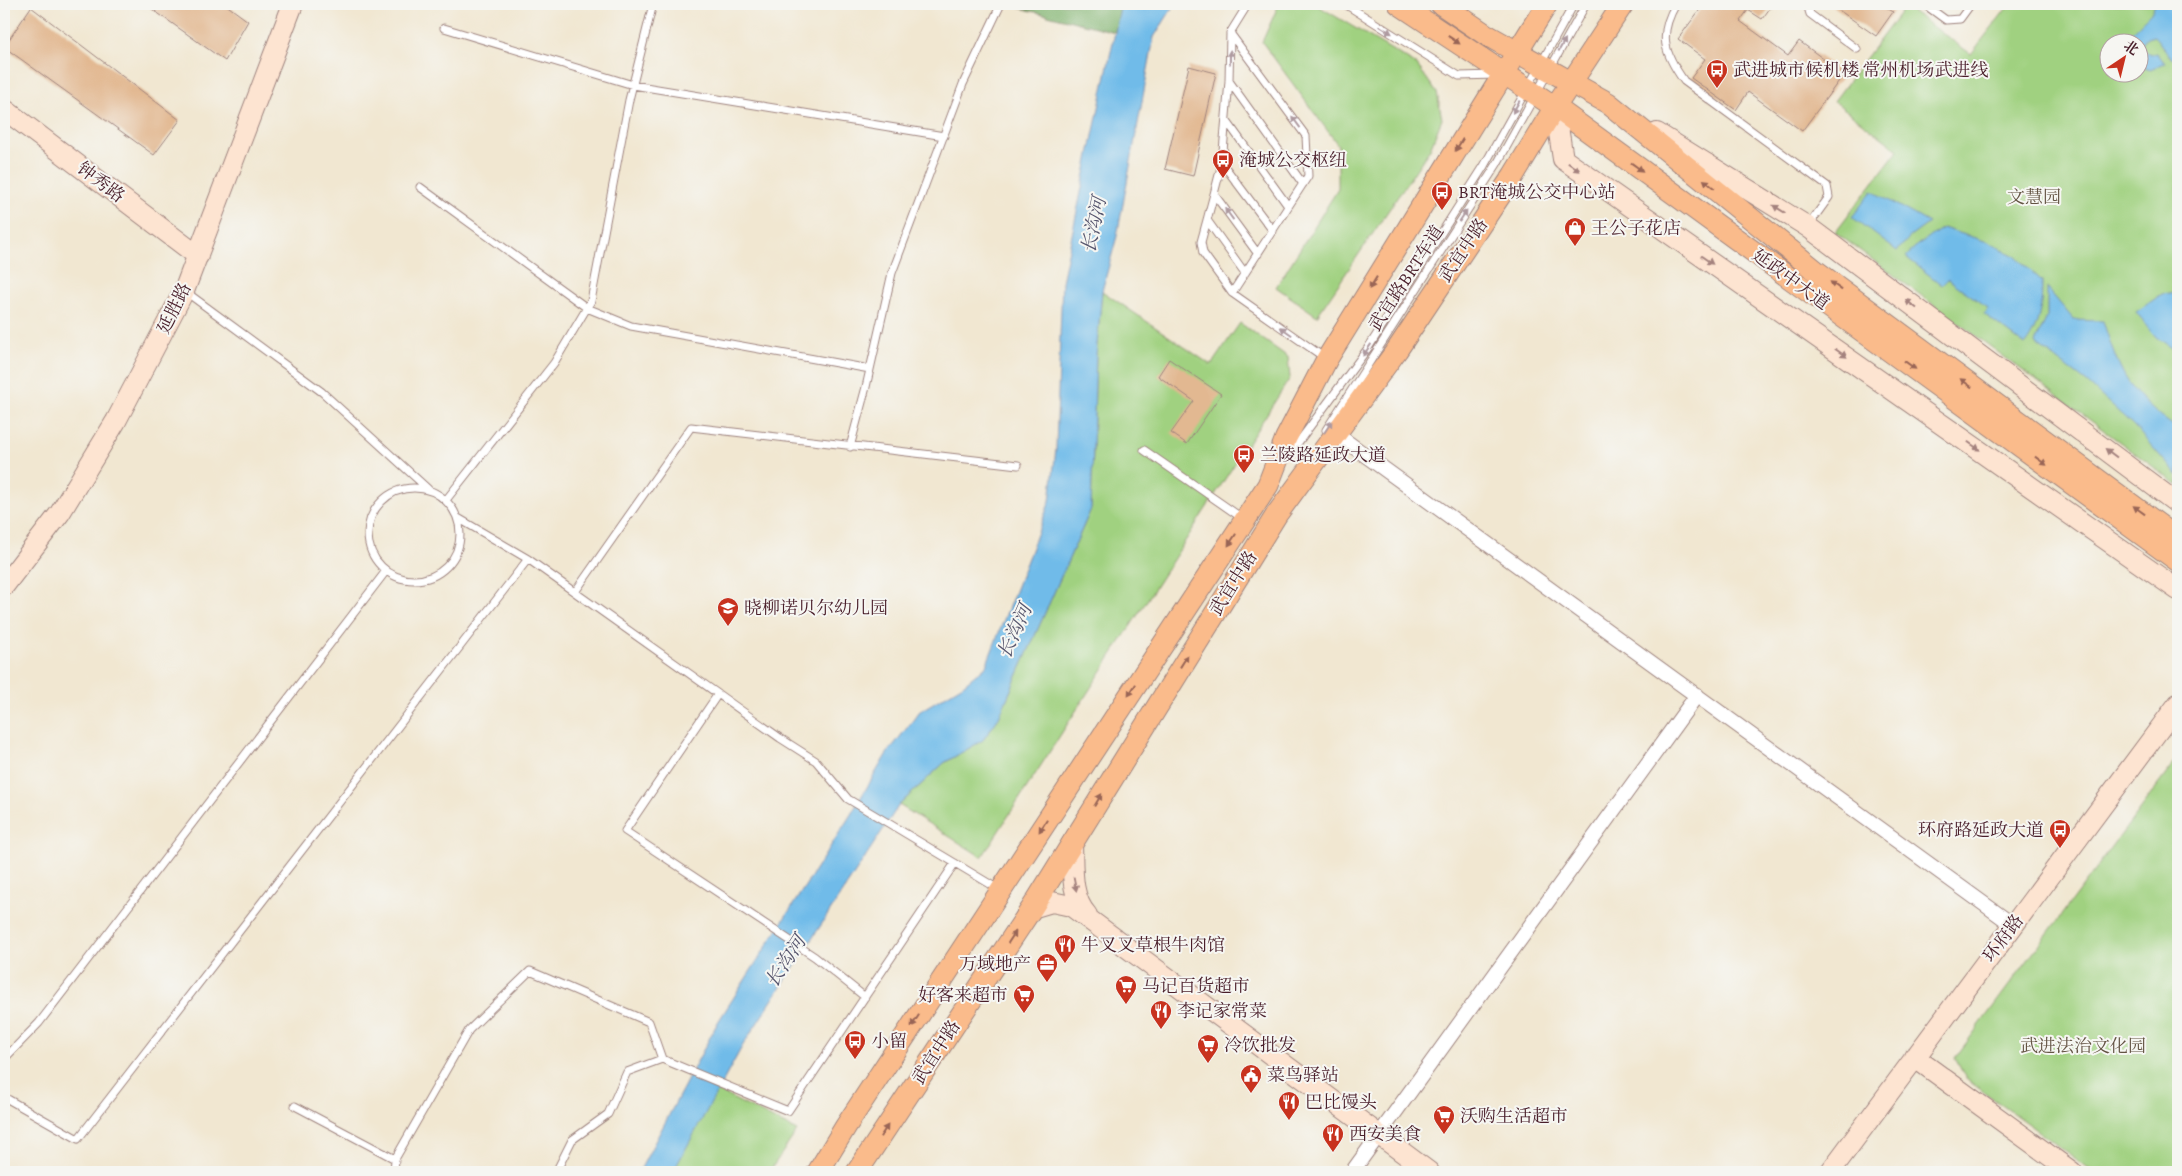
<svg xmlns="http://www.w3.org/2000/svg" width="2182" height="1176" font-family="Alegreya,'Noto Serif SC',serif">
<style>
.green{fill:#a0d180;stroke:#757856;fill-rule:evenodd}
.forest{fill:#80b36e;stroke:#65694c}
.water{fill:#70bbe9;stroke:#5d6d8a}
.building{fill:#e2b891}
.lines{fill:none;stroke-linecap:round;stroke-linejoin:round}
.lane-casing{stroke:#9e837e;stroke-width:9}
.street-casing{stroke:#9e837e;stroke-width:16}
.secondary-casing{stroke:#9e837e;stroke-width:22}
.primary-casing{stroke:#9e837e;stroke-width:23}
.lane{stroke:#fff;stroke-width:7}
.street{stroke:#fff;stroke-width:14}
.secondary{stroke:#fde4d1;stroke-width:20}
.primary{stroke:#fabb8b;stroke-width:21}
.oneway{fill:#ae9aa0}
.oneway2{fill:#996556}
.oneway3{fill:#a4827e}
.labels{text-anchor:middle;stroke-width:4;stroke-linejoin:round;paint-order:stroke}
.poi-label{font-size:18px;fill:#4a1f2b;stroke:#f6f6f2;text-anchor:start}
.street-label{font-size:18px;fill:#4a1f2b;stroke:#f6f6f2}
.park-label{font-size:18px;fill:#645444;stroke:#f6f6f2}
.water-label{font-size:19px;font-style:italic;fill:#57566e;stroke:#f6f6f2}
</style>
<rect width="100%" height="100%" fill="#f6f6f2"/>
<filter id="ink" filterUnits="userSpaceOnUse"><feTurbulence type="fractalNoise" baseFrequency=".02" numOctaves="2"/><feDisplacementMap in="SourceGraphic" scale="10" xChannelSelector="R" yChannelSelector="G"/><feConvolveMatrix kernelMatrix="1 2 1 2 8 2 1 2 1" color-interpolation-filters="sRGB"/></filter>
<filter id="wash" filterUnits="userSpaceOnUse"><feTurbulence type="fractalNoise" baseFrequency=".0096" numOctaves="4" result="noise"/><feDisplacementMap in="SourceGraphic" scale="20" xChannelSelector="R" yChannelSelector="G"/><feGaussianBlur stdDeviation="1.12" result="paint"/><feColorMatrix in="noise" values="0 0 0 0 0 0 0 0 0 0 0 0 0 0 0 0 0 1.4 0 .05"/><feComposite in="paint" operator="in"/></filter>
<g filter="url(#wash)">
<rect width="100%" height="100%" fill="#f1e7d1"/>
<path class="green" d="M1279,4h36l102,61 20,28 5,26 -12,30 -113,167 -41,-29 62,-98v-44l-76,-103z
M2010,4h168v481l-343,-253 63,-82 -64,-49 71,-95 66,48zM2110,42h30v30h-30z
M1102,291l109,74 29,-42 48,34 2,21 -308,479 -83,-52 45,-42 39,-23 15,-21 93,-210 5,-153z
M2178,758v414h-84l-128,-93 -11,-21z
M716,1090l81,41 -28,41h-96z"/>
<path class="forest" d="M1004,4h117l-6,28z"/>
<path class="water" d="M1121,4h54l-21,33 -37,199 -15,55 -6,65 -5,153 -93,210 -15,21 -39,23 -45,42 -156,240 -70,127h-34l79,-150 132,-206 36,-61 34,-44 43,-26 23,-19 64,-165 6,-52 6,-167z
M2155,4h23v44l-6,11c-8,-8 -11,-16 -18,-23l-7,2 -5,6 2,7 6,4 7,-2 8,10 -15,6 -10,-4v-23h-15v-3l26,-26z
M1872,191l57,32 -19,14 -13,14 -45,-34z
M1943,228l45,14 27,14 27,25c0,24 -2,44 -17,64l-41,-31 4,-6 -40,-29 -6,6 -36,-28 11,-12z
M2047,288l27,32 29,1c18,55 26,74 75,108v47l-45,-51 -46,-42 -52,-40 12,-26z
M2178,292v60l-22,-15 -20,-25 26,-18z"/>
<g id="blocks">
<path class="building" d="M145,4h80l23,17 -23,40z
M1704,4h69l-11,15 -14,-9 -8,11 48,35 11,-15 45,33 -42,57 -54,-39 -12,18 -45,-32 14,-19 -27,-20z
M1830,4h52l11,8 -17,24z
M31,7l149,113 -26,35 -150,-108z
M1189,66l27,7 -23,103 -28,-7z
M1169,359l52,35 -34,50 -16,-11 23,-32 -36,-25z"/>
</g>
</g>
<g filter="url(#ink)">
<use href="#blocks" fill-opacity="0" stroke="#9e837e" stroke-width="1"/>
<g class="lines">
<g class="lane-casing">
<path id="lane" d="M1248,4l-18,29 -1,48 -7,82 51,68
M1345,4l114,72 37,-1
M1676,4c-18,31 -12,49 8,77l143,105 2,11 -21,29
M1807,4l3,10 47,35
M1924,4l22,16 14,-1 11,-15
M444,28l189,57 311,51
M1230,33l76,103 2,40 -76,117
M1229,81l74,103
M1226,120l62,86
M1222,163l-8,31 44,60
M420,187l167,121 44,18 239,43
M1214,194l-7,26 38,53
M1207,220l-6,22 2,11 29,40 93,65
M186,292l136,100 106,97
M1326,430l171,-266 89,-160
M850,447l16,-60 26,-114 71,-189 38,-80
M1144,450l98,68
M1286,459l82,-111 116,-182 90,-162
M368 534a46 46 0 1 1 92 0a46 46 0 1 1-92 0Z
M446,500l108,-137 37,-62 38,-201 24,-96
M458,518l70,41 252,179 36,23 32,38 152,91
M575,592l116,-165 327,38
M718,694l-93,137 190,126 50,40
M4,1059l35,-36 347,-452
M4,1097l74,42 450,-580
M295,1106l100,53 -1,13
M395,1159l74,-129 61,-59 119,51 13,37
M556,1172l16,-32 36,-26 19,-42 35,-13 126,52 167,-248"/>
</g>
<g class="street-casing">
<path id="street" d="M1336,434l677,491
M1352,1172l345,-477"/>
</g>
<g class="secondary-casing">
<path id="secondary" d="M1555,107l8,52 615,431
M4,109l194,147
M1657,133l151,94 370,277
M4,586l56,-73 56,-92 68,-130 109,-287
M1072,843c1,24 -2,53 15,72
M1032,908l20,-6 19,4 358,266
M1914,1057l158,115
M1830,1172l348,-468"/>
</g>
<g class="primary-casing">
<path id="primary" d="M1399,4l156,103 623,454
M1441,4l44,30 123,69 208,168 362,268
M818,1172l28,-46 422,-641 18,-47 41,-79 220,-355
M857,1172l175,-264 245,-394 120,-164 116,-174 42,-69 68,-103"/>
</g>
<use href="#lane" class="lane"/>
<use href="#street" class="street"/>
<use href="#secondary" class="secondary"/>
<use href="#primary" class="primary"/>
</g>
<defs><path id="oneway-solid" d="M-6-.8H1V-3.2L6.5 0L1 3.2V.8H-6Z" transform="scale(1.25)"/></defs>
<g class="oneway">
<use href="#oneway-solid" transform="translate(1386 30) rotate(32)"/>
<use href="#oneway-solid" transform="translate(1562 45) rotate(-61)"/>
<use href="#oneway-solid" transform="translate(1230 57) rotate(-89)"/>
<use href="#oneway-solid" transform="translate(1516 107) rotate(119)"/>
<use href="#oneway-solid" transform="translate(1296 122) rotate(-126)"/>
<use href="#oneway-solid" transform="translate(1229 214) rotate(-126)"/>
<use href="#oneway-solid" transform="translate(1463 216) rotate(-57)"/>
<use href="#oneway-solid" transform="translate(1286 331) rotate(-145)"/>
<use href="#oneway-solid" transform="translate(1367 350) rotate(125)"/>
<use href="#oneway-solid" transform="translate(1328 427) rotate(-57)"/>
</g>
<g class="oneway2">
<use href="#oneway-solid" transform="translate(1454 40) rotate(34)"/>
<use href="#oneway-solid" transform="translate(1459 145) rotate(122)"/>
<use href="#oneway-solid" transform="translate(1637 167) rotate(36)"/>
<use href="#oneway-solid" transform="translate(1709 184) rotate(-141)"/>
<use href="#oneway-solid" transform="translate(1373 283) rotate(122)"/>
<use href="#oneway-solid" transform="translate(1836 286) rotate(-144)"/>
<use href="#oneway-solid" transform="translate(1910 365) rotate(36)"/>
<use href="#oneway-solid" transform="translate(1966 383) rotate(-144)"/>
<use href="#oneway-solid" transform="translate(2041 461) rotate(36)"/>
<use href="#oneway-solid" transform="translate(2139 510) rotate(-144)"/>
<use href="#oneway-solid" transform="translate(1232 540) rotate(123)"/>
<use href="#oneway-solid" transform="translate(1184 661) rotate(-58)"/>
<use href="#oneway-solid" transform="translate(1132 690) rotate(123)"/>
<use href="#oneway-solid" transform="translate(1098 800) rotate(-59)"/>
<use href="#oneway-solid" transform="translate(1043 826) rotate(123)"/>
<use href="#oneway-solid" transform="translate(1012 937) rotate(-57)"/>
<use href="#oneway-solid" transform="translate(915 1021) rotate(123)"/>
<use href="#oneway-solid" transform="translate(884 1131) rotate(-57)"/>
</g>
<g class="oneway3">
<use href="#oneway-solid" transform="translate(1574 167) rotate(35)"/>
<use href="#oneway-solid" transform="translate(1779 209) rotate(-148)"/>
<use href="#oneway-solid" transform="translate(1707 260) rotate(35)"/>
<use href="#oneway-solid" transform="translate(1911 304) rotate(-143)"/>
<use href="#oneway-solid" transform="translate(1841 353) rotate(35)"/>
<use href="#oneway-solid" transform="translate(1974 446) rotate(35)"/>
<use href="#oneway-solid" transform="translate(2111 453) rotate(-143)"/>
<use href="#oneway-solid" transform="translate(1075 884) rotate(79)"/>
</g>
</g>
<defs>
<g id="bus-pin" transform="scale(1.125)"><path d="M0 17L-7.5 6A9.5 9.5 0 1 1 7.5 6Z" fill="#c8321e" stroke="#f6f6f2"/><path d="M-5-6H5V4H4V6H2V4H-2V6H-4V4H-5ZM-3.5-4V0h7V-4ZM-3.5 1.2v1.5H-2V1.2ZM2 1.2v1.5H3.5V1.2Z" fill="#fff"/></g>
<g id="shop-pin" transform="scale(1.125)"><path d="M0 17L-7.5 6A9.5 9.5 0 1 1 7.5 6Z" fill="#c8321e" stroke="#f6f6f2"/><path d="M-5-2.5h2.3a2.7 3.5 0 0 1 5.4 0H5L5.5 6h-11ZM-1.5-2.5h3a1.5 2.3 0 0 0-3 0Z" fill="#fff"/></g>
<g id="school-pin" transform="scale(1.125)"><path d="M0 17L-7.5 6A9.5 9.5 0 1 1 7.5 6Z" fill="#c8321e" stroke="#f6f6f2"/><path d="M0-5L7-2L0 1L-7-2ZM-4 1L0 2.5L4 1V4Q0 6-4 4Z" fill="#fff"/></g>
<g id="restaurant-pin" transform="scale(1.125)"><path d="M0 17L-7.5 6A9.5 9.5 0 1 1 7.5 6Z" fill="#c8321e" stroke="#f6f6f2"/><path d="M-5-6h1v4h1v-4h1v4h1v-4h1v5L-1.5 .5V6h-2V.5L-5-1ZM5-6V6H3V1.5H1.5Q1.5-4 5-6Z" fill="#fff"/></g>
<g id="office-pin" transform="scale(1.125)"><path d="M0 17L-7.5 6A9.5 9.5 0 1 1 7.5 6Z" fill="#c8321e" stroke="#f6f6f2"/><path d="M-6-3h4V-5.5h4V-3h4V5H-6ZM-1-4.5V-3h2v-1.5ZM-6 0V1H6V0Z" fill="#fff"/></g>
<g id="supermarket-pin" transform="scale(1.125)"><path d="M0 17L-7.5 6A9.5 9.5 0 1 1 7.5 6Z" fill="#c8321e" stroke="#f6f6f2"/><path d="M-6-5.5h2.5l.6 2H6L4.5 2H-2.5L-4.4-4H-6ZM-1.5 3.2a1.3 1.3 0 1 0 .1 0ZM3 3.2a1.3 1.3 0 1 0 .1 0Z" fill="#fff"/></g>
<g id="civic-pin" transform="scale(1.125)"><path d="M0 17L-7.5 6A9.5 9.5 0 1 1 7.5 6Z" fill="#c8321e" stroke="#f6f6f2"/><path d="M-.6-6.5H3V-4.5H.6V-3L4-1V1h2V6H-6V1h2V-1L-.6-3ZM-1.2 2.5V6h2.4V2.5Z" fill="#fff"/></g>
</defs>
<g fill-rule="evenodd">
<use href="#bus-pin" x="1717" y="70"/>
<use href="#bus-pin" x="1223" y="160"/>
<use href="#bus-pin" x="1442" y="192"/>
<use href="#shop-pin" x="1575" y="228"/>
<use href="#bus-pin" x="1244" y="455"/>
<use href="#school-pin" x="728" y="608"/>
<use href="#bus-pin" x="2060" y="830"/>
<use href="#restaurant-pin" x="1065" y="945"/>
<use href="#office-pin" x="1047" y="964"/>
<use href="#supermarket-pin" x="1126" y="986"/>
<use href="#supermarket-pin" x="1024" y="995"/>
<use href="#restaurant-pin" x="1161" y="1011"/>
<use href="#bus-pin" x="855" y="1041"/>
<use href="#supermarket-pin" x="1208" y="1045"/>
<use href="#civic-pin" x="1251" y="1075"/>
<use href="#restaurant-pin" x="1289" y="1102"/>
<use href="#supermarket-pin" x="1444" y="1116"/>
<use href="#restaurant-pin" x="1333" y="1134"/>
</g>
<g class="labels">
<g class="poi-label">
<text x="1733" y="76">武进城市候机楼 常州机场武进线</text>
<text x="1239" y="166">淹城公交枢纽</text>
<text x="1458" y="198">BRT淹城公交中心站</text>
<text x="1591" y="234">王公子花店</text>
<text x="1260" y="461">兰陵路延政大道</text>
<text x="744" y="614">晓柳诺贝尔幼儿园</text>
<text x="2044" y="836" text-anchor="end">环府路延政大道</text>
<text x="1081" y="951">牛叉叉草根牛肉馆</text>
<text x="1031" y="970" text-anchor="end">万域地产</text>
<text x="1142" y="992">马记百货超市</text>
<text x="1008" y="1001" text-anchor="end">好客来超市</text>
<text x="1177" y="1017">李记家常菜</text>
<text x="871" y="1047">小留</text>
<text x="1224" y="1051">冷饮批发</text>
<text x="1267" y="1081">菜鸟驿站</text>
<text x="1305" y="1108">巴比馒头</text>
<text x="1460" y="1122">沃购生活超市</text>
<text x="1349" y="1140">西安美食</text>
</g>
<g class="street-label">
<text transform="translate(101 182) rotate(37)" y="6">钟秀路</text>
<text transform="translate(1463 250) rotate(-56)" y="6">武宜中路</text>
<text transform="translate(1406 278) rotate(-57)" y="6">武宜路BRT车道</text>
<text transform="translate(1791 279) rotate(36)" y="6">延政中大道</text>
<text transform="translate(174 308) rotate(-64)" y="6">延胜路</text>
<text transform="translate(1233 583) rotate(-58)" y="6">武宜中路</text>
<text transform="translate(2003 938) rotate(-53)" y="6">环府路</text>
<text transform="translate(936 1052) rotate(-57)" y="6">武宜中路</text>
</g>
<g class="park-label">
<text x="2034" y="203">文慧园</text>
<text x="2083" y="1052">武进法治文化园</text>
</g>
<g class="water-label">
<text transform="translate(1093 225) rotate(-78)" y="7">长沟河</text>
<text transform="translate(1014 631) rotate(-66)" y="7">长沟河</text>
<text transform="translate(785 961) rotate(-57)" y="7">长沟河</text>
</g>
</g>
<rect width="2182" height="1176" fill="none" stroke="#f6f6f2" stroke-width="20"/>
<g transform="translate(2124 58) rotate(35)"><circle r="24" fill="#f6f6f2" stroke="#b1a0a2"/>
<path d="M0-4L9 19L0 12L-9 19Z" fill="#c8321e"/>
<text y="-8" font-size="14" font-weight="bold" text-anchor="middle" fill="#4a1f2b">北</text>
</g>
</svg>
